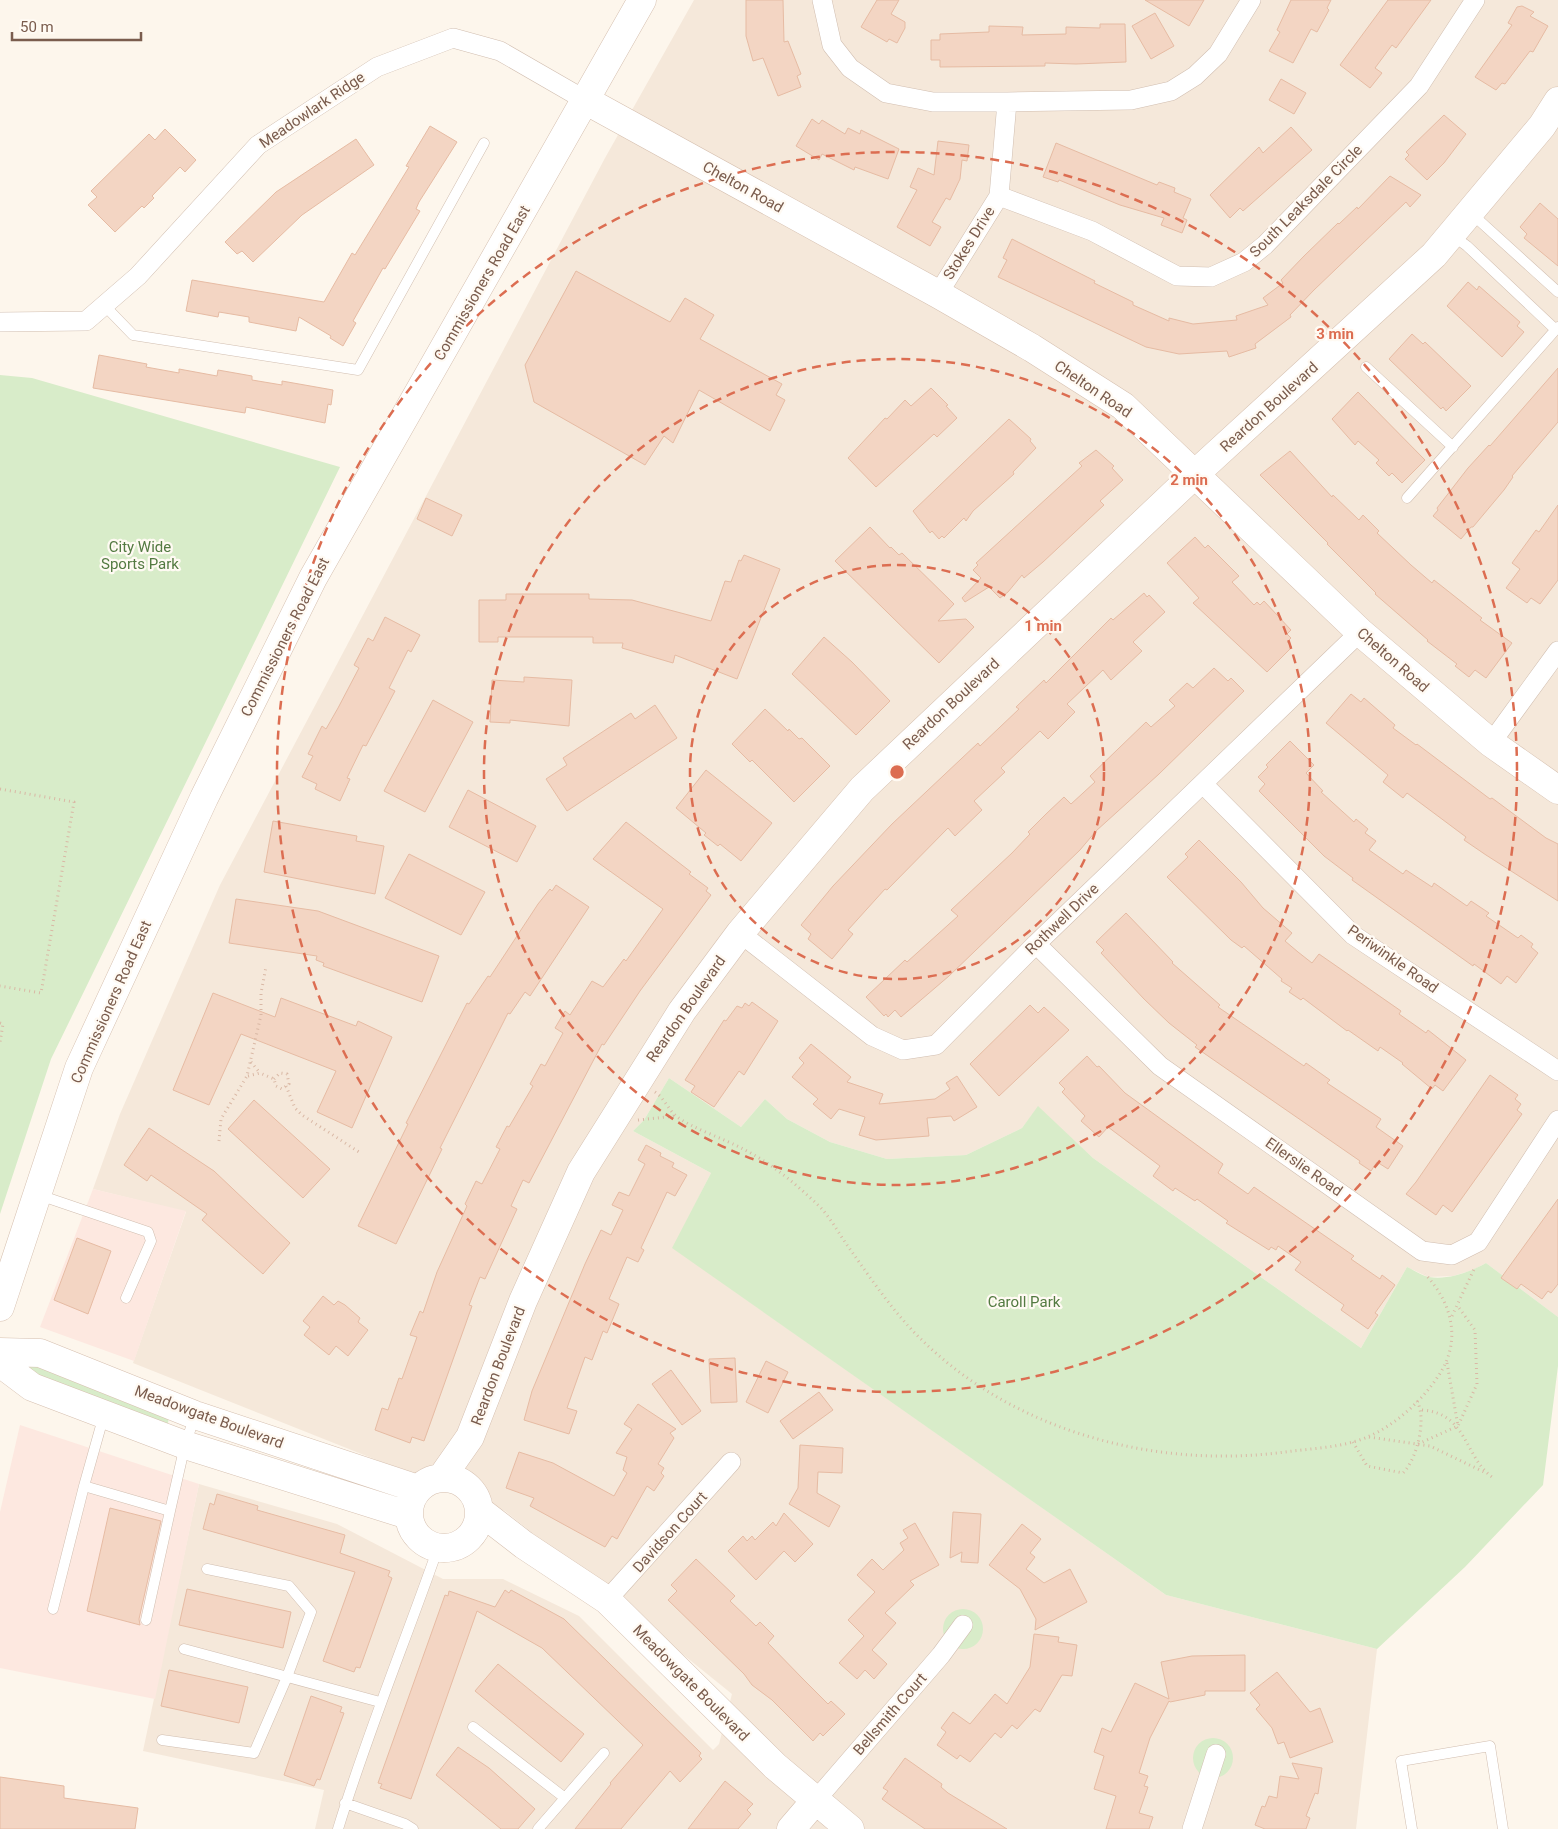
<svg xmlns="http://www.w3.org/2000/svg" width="1558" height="1829" font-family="Roboto,sans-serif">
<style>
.residential{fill:#f5e8da}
.commercial{fill:#fde8e0}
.green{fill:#d8ecc9}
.building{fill:#f3d5c3;stroke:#e6bba3}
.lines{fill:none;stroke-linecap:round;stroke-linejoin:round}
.lane-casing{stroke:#d1beb0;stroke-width:11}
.street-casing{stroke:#d1beb0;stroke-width:20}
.secondary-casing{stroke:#d6c0b0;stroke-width:29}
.path{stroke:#d9b8a5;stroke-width:3;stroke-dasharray:1 4;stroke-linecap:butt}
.lane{stroke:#fff;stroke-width:10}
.street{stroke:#fff;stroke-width:19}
.secondary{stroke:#fff;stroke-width:28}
.ring{fill:none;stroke:#dc6d51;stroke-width:2.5;stroke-dasharray:9 6}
.labels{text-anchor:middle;stroke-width:4.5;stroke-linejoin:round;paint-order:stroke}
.street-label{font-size:15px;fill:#7a5c4d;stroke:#fffaf3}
.park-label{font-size:15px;fill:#537a41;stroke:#fffaf3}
.centre{fill:#dc6d51;stroke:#fffaf3;stroke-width:2.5}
.ring-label{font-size:15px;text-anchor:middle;font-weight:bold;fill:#dc6d51;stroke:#fffaf3;stroke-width:4.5;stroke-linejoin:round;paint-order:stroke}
</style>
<rect width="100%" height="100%" fill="#fdf6ec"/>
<path class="residential" d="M694,0h864v1317l-72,-54 -13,7 -20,6 -25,1 -21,-10 -46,81 -268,-190 -55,-51 -16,21 -56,27 -79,4 -57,-17 -43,-23 -22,-20 -24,28 -72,-49 -25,42 -11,11 78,42 -38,75 493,347 211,54 -21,180h-1041l9,-39 -181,-39 56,-267 138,40 106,55h60l76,37 134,134 6,-6 13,-50 -227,-183 -372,-148 53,-151 -93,-23 27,-75 100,-229 385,-727z"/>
<path class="commercial" d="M93,1189l93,22 -52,150 -94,-34z
M20,1425l179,59 -44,215 -155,-31v-156z"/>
<path class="green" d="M0,375l32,3 308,89 -289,592 -51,155z
M669,1078l72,49 24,-28 22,20 43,23 57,17 79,-4 56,-27 16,-22 55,52 268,190 46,-81c7,3 15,9 22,10 20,3 41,-5 57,-14l72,54v49l-15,119 -78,82 -88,82 -211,-54 -494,-347 39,-75 -78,-42 11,-11z
M31,1364l138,53 -1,6 -6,1 -129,-48 -4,-6z
M943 1629a20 20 0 1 1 40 0a20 20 0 1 1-40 0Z
M1193 1758a20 20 0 1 1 40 0a20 20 0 1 1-40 0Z"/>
<path class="building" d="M746,0h37l1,42 4,-1 13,33 -4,2 4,11 -23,9 -15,-38 -10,3 -7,-25z
M877,0h22l-8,14 14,8v6l-8,15 -8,-4 -2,3 -26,-15z
M1145,0h59l-15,26z
M1291,0h40l-4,8 2,2 -12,22 -6,-3 -18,34 -24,-12 11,-19 -3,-2z
M1388,0h43l-35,48 -4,-3 -17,23 7,5 -12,15 -30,-23z
M1522,6l12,6 -4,4 18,10 -15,26 -3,-1 -25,33 -3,-1 -6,7 -21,-13 37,-52 -4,-2 9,-16z
M1155,13l19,33 -23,13 -19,-33z
M1100,24h25l1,38 -50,2 -31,-1v3l-105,1v-7h-9v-20h9v-6l49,-2v-6l34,1 -1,8 44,-1v-7l34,1z
M1281,79l25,14 -12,21 -25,-14z
M1444,115l22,19 -22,29 -17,17 -22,-21 4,-4 -3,-3z
M812,119l7,5 3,-4 23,14 3,-6 12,6 1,-4 38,19 -11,30 -33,-12 -1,3 -32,-16 -3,6 -23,-14z
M430,126l27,16 -38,60 -3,7 4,2 -35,58 -2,-1 -30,53 3,2 -13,23 -13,-8 1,-2 -32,-19 -3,14 -47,-9v-5l-30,-5 -1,5 -32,-6 6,-31 132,22 28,-49 3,2 54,-88 -3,-1z
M1291,127l21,23 -69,61 -3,-3 -10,10 -20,-23 49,-48 4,6z
M165,129l31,31 -11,12 -5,-5 -28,29 2,2 -10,10 -2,-2 -27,26 -27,-27 9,-8 -6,-6 58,-57 6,6z
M356,139l18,26 -72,50 -49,47 -11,-11 -5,3 -12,-12 51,-50z
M938,141l31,4 -2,16 -5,-1 -2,19 -10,21 -4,-2 -14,24 9,5 -11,19 -33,-19 20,-37 -7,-3 8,-19 16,7z
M1056,143l101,42 2,-3 16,6 -1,4 17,7 -8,19 4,2 -5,13 -21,-8 3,-7 -44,-13 -61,-25 -1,2 -15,-5z
M1390,176l31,19 -11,12 -4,-5 -92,88 -24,25 1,2 -36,27 1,4 -27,9 -2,-6 -48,3 -33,-7 -148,-70 9,-17 -4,-2 9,-19 83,42 -1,2 39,19v3l36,16v-3l24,6 44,-4 -1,-4 32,-11 -5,-7 20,-15 -2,-3 23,-24 34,-33 1,1 18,-17 1,2z
M1540,203l18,16v47l-34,-28 3,-4 -7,-7z
M576,271l94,51 15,-24 29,17 -14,24 82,45 -6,11 9,5 -15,31 -71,-41 -26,53 -9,-7 -19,29 -111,-63 -9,-37z
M1468,282l9,8 2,-4 41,36 -3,4 7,6 -22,25 -55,-51z
M1412,334l11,10 2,-2 46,44 -25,25 -3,-4 -2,2 -52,-50z
M99,355l48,9 -1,3 33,6v-4l38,7 1,-6 34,6v4l30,5v-4l51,9 -2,15 -3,-1 -3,19 -79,-16 -1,6 -152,-25z
M1558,368v54l-46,54 1,1 -9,13 -31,37h-2l-10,12 -28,-23 5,-6 -1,-2 31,-40 21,-23 1,1z
M931,388l17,17 -2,1 11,12 -20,19 -3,-3 -58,53 -28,-29 37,-40 2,1 18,-19 6,6z
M1358,392l67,68 -23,23 -10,-10 -3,3 -13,-13 3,-3 -21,-19 -3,4 -23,-26z
M1009,419l22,20 -1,2 6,7 -23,24 1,2 -41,37 -7,10 -2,-3 -20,20 -2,-2 -3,3 -7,-8 -2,2 -17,-22z
M1096,450l18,16 -2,2 11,12 -23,21 4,4 -61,57 -19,16 -2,-3 -14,17 -8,6 -11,-11 -24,15 -3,-4 19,-20 -8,-8 5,-5 -2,-2 106,-97 -3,-3z
M1290,451l42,46 1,-2 26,25 4,-5 16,16 -2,2 34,32 21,18 2,-3 48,38 -2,2 32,23 -26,35 -11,-8 -6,7 -14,-11 2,-2 -30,-23 1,-1 -53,-46 1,-1 -49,-49 1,-1 -68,-68z
M426,498l36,17 -10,21 -35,-17z
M1558,505v75l-18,24 -9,-6 -4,5 -21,-15 14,-19 -8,-6 24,-33 3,2z
M870,527l20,21 1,-1 8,8 3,-2 52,51 -16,17 28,-2 8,8 -35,36 -104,-102z
M1195,537l10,11 3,-3 31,31 -7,6 22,23 3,-3 3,3 4,-4 27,29 -4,4 4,4 -4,4 5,5 -25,25 -74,-69 6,-5 -32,-35z
M744,555l36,14 -43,110 -62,-24 -2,8 -51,-15 1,-5h-30v-6h-95v5h-19v-42h27v-6h83v5l43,1 79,21 14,-40 6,1 8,-22 2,1z
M1144,593l3,4 2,-2 16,17 -32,30 9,9 -31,29 -8,-10 -36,34 8,8 -27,27 -8,-8 -39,37 4,4 -31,29 8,9 -27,26 -7,-8 -61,62 -2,-1 -37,41 5,4 -21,25 -24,-20 3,-5 -10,-9 32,-39 59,-62 86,-81 2,3 39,-37 -3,-2 28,-27 2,3 65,-65 2,2z
M385,617l35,18 -9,17 -3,-2 -19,38 6,3 -29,55 -3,-1 -16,33 3,1 -10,22 -25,-12 2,-5 -15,-7 11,-21 -5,-2 14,-28 4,3 12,-21 21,-40 -5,-3 14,-27 5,3z
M824,637l28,25 38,39 -34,34 -64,-61z
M1214,668l14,13 3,-3 13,13 -85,83 -63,57 -16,19 -131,126 -48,41 -6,-7 -7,7 -2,-3 -2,2 -18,-19 39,-37 2,2 51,-46 -7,-6 61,-57 18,-19 -2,-2 18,-18 18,-17 7,7 24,-22 -5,-6 56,-54 5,5 24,-21 -6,-6 18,-17 6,5z
M524,677l48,3 -3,46 -59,-6v3l-20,-1 2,-42 32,2z
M1351,694l10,8 3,-4 31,27 -2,3 23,17 1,-1 73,55 2,-1 54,40 12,6v57l-72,-46 -22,-15 2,-3 -59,-44 -4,5 -20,-16 5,-7 -62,-52z
M433,700l40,22 -48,90 -41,-21z
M655,705l22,33 -110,73 -21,-32 21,-14 -4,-7 68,-45 4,6z
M765,709l23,22 1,-2 10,10 3,-1 28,28 -36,36 -42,-42 -2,2 -18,-18z
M1290,741l24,24 -8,8 17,18 -2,1 33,30 2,-3 12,10 -3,4 11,8 -7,9 34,24 3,-4 26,17 2,-4 33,23 4,-5 18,12 -3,3 32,22 3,-3 12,9 -2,3 7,6 -22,30 -9,-7 -6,8 -27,-20 -1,2 -121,-86 1,-2 -29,-22 -65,-65 6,-7 -7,-7 10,-10 -2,-2z
M706,770l66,53 -31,38 -21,-17 -2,2 -14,-11 2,-2 -30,-25z
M468,790l68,36 -19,36 -68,-35z
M273,821l84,15 -1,5 28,5 -9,48 -111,-22z
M626,822l65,50 -2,2 19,14 -2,3 5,4 -71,96 -36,54 -2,-1 -73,139 -6,-3 -12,26 6,3 -32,70 -5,-2 -11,28 3,1 -48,135 -12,-4 -2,6 -35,-13 7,-22 6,2 11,-32 3,1 15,-42 -7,-2 10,-24 3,2 14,-41 30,-66 -2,-2 11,-23 6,3 18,-35 -4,-2 11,-21 2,1 24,-41 -3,-2 11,-20 4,2 18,-33 -8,-5 10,-17 5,4 22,-34 11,6 21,-28 2,2 37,-52 -70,-50z
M1199,840l42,42 22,26 29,25 -7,8 13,11 14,11 7,-9 82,57 -2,3 27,19 2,-3 38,30 -23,31 -8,-6 -3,4 -30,-25 1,-1 -23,-16 -2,4 -30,-21 -1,1 -44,-33 -2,2 -12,-8 3,-4 -11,-7 1,-2 -38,-33 -2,2 -11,-8 -64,-63 21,-20 -3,-3z
M409,854l76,38 -24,43 -76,-37z
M556,885l33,22 -59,89 -5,-4 -15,22 -2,-1 -68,135 2,1 -46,95 -38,-18 50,-102 -2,-1 61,-120 2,1 19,-28 2,1 48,-73 12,-15 2,2z
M236,899l82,12 121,45 -17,46 -99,-36 1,-3 -8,-3 1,-4 -88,-13z
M1126,913l47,49 -1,1 48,42 -2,2 86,59 2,-3 24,17 -3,3 54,36 -5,8 27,19 -15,23 -11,-7 -6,9 -12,-8 1,-2 -165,-114 2,-2 -28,-22 -25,-24 -43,-46 3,-3 -8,-8z
M213,993l62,24 6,-19 75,28 2,-5 34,16 -40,91 -35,-16 19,-41 -95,-37 -32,71 -36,-15z
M752,1002l26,19 -34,54 -5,-4 -25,36 -23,-15 4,-6 -10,-6 39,-60 2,1 11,-15 5,2 3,-5 4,3z
M1030,1005l8,8 6,-6 25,23 -70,66 -29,-32z
M811,1044l40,33 -4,5 36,12 -4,10 56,-5 15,-10 -4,-6 11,-7 20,31 -23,14 -3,-5 -24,2 2,18 -53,4 -17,-5 6,-18 -26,-8 -8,10 -18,-15 5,-5 -26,-22 12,-14 -5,-5z
M1087,1056l10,11 2,-1 26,27 98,71 -5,9 30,21 6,-7 100,69 -3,3 29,20 2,-4 13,10 -20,28 3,2 -10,14 -27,-19 3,-5 -49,-35 6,-8 -23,-16 -2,4 -5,-3 -2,3 -43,-27 2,-2 -31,-22 -2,2 -20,-13 -2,3 -20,-15 7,-10 -52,-39 -9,10 -18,-16 4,-5 -23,-24 3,-3 -6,-6z
M1490,1075l28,20 -3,4 6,5 -4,6 5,4 -70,98 -9,-7 -7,10 -30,-21 10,-12z
M254,1100l76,69 -27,29 -75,-69z
M149,1128l65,43 76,72 -27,31 -61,-54 5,-6 -56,-39 -4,6 -23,-16z
M646,1145l15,8 -1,3 14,7 -2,4 15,8 -12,21 -8,-4 -26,56 3,2 -6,12 -11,-5 -18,42 10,5 -12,29 -4,-2 -11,29 -7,-3 -18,51 10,3 -8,23 -45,-14 8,-29 53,-127 16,-34 10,5 12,-25 -11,-5 7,-13 10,4 16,-32 -7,-4z
M1558,1199v85l-7,9 -3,-2 -6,8 -21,-15 -4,5 -16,-11z
M77,1238l34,13 -23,63 -34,-14z
M323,1296l11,9 4,-4 7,4 15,13 -2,4 10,8 -20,26 -12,-10 -7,9 -25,-20 6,-8 -7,-6z
M735,1358l2,44 -26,1 -2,-44z
M766,1361l22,11 -20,41 -22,-11z
M671,1370l30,41 -19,14 -30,-41z
M819,1392l14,18 -40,29 -13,-18z
M638,1404l38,25 -6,4 4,5 -16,26 6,4 -3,5 3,3 -10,15 -7,-5 -30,53 -5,-3 -7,11 -75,-41 4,-8 -28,-10 13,-36 34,11 61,33 13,-23 -4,-3 4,-13 -11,-4 16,-24 -8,-5z
M800,1445l43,3 -1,25 -24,-1 -1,21 23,13 -11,21 -40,-23 9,-16z
M217,1494l41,12 -1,4 88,25 -5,18 50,18 -2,5 4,2 -32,90 -4,-1 -2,5 -31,-11 32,-89 -152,-43 7,-26 4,2z
M110,1508l51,13 -22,98 1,6 -53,-14z
M953,1512l28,2 -3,49 -17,-1 1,-10 -12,6z
M784,1513l29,31 -18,18 -11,-11 -28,29 -28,-29 15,-15 4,5 5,-5 3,4 18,-18 3,4z
M915,1523l24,42 -29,16 4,4 -29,28 11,10 -24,27 15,14 -13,15 -9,-9 -8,9 -18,-16 25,-27 -16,-16 27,-28 -18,-17 15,-16 11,11 21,-20 -4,-7 8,-5 -5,-8z
M1022,1524l19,15 -11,14 5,4 -9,12 18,14 26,-14 17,33 -52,28 1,-11 -16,-30 -31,-24z
M696,1559l39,37 -5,5 26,25 4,-4 14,14 -6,7 35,36 25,25 3,-3 14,13 -22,22 -3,-3 -7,8 -41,-41 -20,-15 -8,-11 -76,-74 9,-9 -6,-6z
M187,1589l104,23 -8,36 -104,-23z
M505,1590l4,3 2,-3 53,29 137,134 -2,3 3,3 -22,23 -10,-11 -49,58h-46l36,-45 -1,-1 33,-38 -101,-97 -65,-37 -66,188 -31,-11 2,-4 -4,-1 67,-188 3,1 1,-5 46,16z
M1034,1634l25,3 -1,5 19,3 -5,31 -10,-1 -22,37 -5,-3 -18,20 -5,-4 -11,13 -6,-5 -25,29 -10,-7 -3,4 -20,-14 9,-13 -5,-4 12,-16 17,12 25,-30 12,10 23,-37z
M1245,1655v36h-40v4l-35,7 -1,-1 -19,37 -11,35 9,3 -4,10 4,1 -9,26 14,4 -4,12h-43l10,-33 -22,-7 10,-33 -10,-4 8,-24 9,4 24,-49 34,16 -8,-37 31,-6z
M498,1664l86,70 -23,28 -86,-71z
M169,1670l79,17 -9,36 -78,-17z
M1277,1672l33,40 10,-4 13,34 -43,16 -6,-16 -6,2 -6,-16 -16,-19 4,-4 -10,-12z
M311,1696l31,11 -2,5 4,1 -24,67 -3,-1 -3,7 -30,-11z
M458,1747l31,21 46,41 -17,20h-17l-65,-54z
M905,1758l37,26 -1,3 7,6 59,36h-82l-32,-22 -11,-8 6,-8 -5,-3z
M1292,1763l30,5 -4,26 -3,-1 -9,23 4,2 -4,11h-41l-10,-4 7,-19 3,1 4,-11 8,2 3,-22 19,3z
M0,1777l64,9v12l74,10 -3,21h-135z
M725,1781l28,23 -6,6 4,4 -13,15h-50z"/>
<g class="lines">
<g class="lane-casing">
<path id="lane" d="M1472,214l86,78
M1452,235l15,11 89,84
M104,305l29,30 225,35 126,-227
M1366,367l87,80
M1407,498l151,-171
M39,1195l109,37 3,9 -25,57
M84,1486l86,25 15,-66 10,-29
M53,1609l31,-123 20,-71
M146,1620l24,-109
M184,1649l196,53
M473,1727l92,71
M162,1740l92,13 33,-76 24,-65 -22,-26 -82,-17
M345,1803l60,21 8,5
M338,1829c29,-95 67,-187 100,-281
M538,1829l66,-76
M1412,1829l-11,-68 89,-15 13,83"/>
</g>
<g class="street-casing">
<path id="street" d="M822,0l10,45 18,23 36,25 47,9h74l124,-2 40,-9 24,-15 23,-22 33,-54
M999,196l93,35 85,45 34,1 33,-15 21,-17 154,-159 56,-86
M938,294l61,-98 8,-94
M0,322l86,-1 52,-45 120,-131 119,-78 76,-29 47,13 85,49
M1491,743l67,-92
M1203,784l150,151 205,136
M740,933l132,103 31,14 33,-5 100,-101 324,-312
M1036,944l124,122 262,185 30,4 26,-13 80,-122
M607,1600l124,-138
M815,1801l126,-146 22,-30
M1192,1829l24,-75"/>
</g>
<g class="secondary-casing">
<path id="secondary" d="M585,100l353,194 94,54 91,58 237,226 131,111 67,47
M0,1307l79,-239 125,-270 109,-220 329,-578
M0,1352l40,1 155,62 223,74
M0,1363l32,24 153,58 223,70
M442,1477l28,-40 53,-136 58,-129 101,-161 58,-78 122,-144 334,-316 238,-218 108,-129 16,-25
M409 1513a35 35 0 1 1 70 0a35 35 0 1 1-70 0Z
M480,1511l44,34 83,55 168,166 75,63
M791,1829l24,-28"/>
</g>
<path class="path" d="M0,789l74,13 -33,191 -41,-7
M0,1023l3,1 -3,18
M251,1062l9,11
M248,1076l12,-3 14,6 2,7 6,3 7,-5 -2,-10 -7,-1 -6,6
M286,1086l9,22 7,7 57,37
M655,1092c9,6 13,17 21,24 15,12 49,23 67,33 28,14 53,35 76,57 11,11 19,26 28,39 20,28 40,58 64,84 94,100 240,141 374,123 22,-3 46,-4 68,-10 34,-9 67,-38 86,-67 23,-35 13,-72 -14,-101
M638,1120l38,-4
M219,1141l2,-22 26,-43 14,-61v-22l5,-26
M1452,1316l23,-49
M1447,1363l11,63
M1422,1410c47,3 42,50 73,69
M1369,1437l61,9 54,26
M1353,1442l14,24 36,7c14,-14 24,-54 14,-72
M1418,1444l40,-18 19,-42 -2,-54 -18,-25"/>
<use href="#lane" class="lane"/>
<use href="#street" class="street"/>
<use href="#secondary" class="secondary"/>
</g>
<g class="ring">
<circle cx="897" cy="772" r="207"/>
<circle cx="897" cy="772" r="413"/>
<circle cx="897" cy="772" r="620"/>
</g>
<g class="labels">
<g class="street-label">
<text transform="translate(312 110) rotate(-34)" y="5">Meadowlark Ridge</text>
<text transform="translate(743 187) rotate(29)" y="5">Chelton Road</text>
<text transform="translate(1306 201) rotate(-45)" y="5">South Leaksdale Circle</text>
<text transform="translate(969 243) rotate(-58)" y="5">Stokes Drive</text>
<text transform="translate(482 283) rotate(-60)" y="5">Commissioners Road East</text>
<text transform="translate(1093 389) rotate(34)" y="5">Chelton Road</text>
<text transform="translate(1269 407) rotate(-42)" y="5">Reardon Boulevard</text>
<text transform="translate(285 637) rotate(-63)" y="5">Commissioners Road East</text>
<text transform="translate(1393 660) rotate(41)" y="5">Chelton Road</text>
<text transform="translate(951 704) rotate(-43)" y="5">Reardon Boulevard</text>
<text transform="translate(1062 919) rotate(-44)" y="5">Rothwell Drive</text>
<text transform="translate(1393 959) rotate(35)" y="5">Periwinkle Road</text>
<text transform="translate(111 1002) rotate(-66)" y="5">Commissioners Road East</text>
<text transform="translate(686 1009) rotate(-55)" y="5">Reardon Boulevard</text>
<text transform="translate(1304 1167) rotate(35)" y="5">Ellerslie Road</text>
<text transform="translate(498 1366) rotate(-69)" y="5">Reardon Boulevard</text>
<text transform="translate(209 1417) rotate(20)" y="5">Meadowgate Boulevard</text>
<text transform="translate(670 1532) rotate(-48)" y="5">Davidson Court</text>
<text transform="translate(691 1683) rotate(45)" y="5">Meadowgate Boulevard</text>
<text transform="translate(890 1714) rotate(-49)" y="5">Bellsmith Court</text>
</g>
<g class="park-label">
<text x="140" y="552">City Wide<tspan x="140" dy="17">Sports Park</tspan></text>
<text x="1024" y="1307">Caroll Park</text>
</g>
</g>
<circle cx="897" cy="772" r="8" class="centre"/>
<g class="ring-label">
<text x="1335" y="339">3 min</text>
<text x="1189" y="485">2 min</text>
<text x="1043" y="631">1 min</text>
</g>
<path d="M12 32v8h129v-8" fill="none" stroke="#7a5c4d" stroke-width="2.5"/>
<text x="20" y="32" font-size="15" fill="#7a5c4d" stroke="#fffaf3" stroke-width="4" paint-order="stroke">50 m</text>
</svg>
